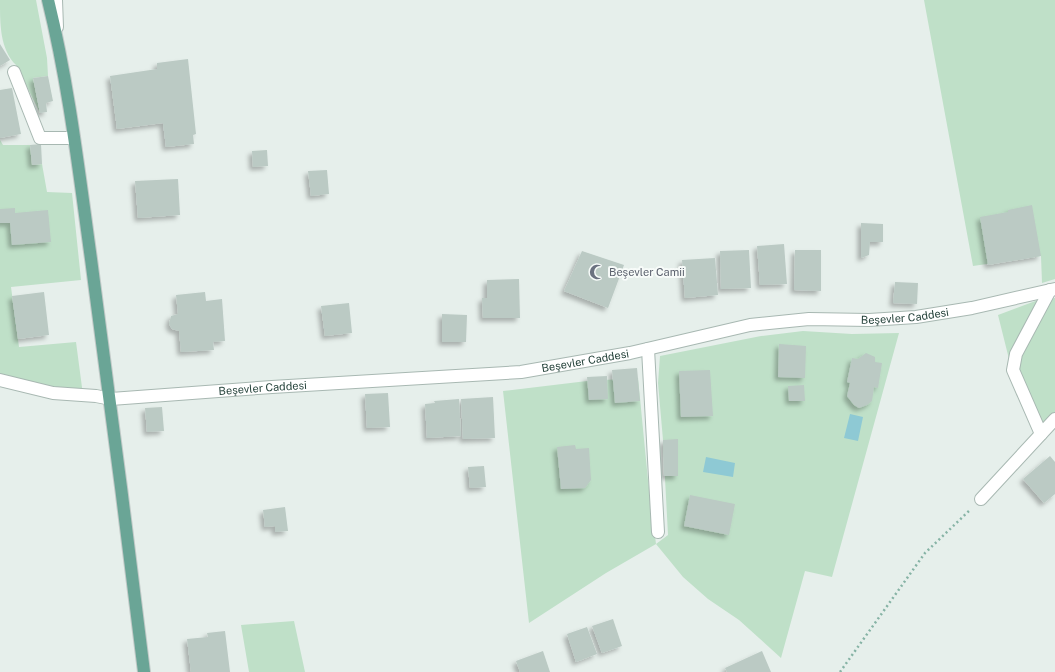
<svg xmlns="http://www.w3.org/2000/svg" width="1055" height="672" font-family="'Public Sans',sans-serif">
<style>
.green{fill:#bfe0c8}
.water{fill:#8ec9d4}
.building{fill:#bbcac4;filter:url(#shadow)}
.lines{fill:none;stroke-linecap:round;stroke-linejoin:round}
.minor-casing{stroke:#a8b8b2;stroke-width:14}
.major-casing{stroke:#c2cac8;stroke-width:14}
.path{stroke:#86b3a5;stroke-width:2.5;stroke-dasharray:2 3;stroke-linecap:butt}
.minor{stroke:#fff;stroke-width:12}
.major{stroke:#6aa596;stroke-width:12}
.labels{text-anchor:middle;stroke-width:4;stroke-linejoin:round;paint-order:stroke}
.worship-label{font-size:11px;fill:#5b616d;stroke:#f7fbf9;text-anchor:start}
.street-label{font-size:11px;fill:#24423a;stroke:#f7fbf9}
</style>
<defs>
<filter id="shadow"><feDropShadow dx="-3.5" dy="3.5" stdDeviation="2" flood-color="#0004"/></filter>
</defs>
<rect width="100%" height="100%" fill="#e6efeb"/>
<path class="green" d="M0,0h36l11,58 1,18 -15,2 7,35 -24,-48c-16,-16 -16,-40 -16,-65z
M924,0h131v279l-13,4 -1,-27 -68,10z
M0,140l3,5h27l2,20 10,-1 5,28 25,1 9,87 -70,7 8,60 57,-5 7,53 -83,-15z
M1055,298v121l-14,15 -32,-75 -11,-44 40,-15z
M803,331l49,3 47,-1 -67,244 -27,-6 -24,87 -42,-38 -31,-21 -25,-22 -27,-33 -50,29 -77,50 -26,-232 84,-10 51,-3 10,102 8,64 12,-9 -5,-95 -5,-57 2,-27 101,-20z
M294,621l11,51h-56l-8,-47z"/>
<path class="water" d="M850,414l13,3 -5,24 -14,-3z
M706,457l29,6 -2,14 -30,-5z"/>
<path class="building" d="M0,44l10,16 -10,6z
M188,59l8,75 -3,1 1,9 -28,3 -3,-24 -46,6 -7,-53 47,-7v-6z
M48,76l5,25 -7,2 1,9 -7,1 -7,-35z
M12,88l9,46 -21,4v-48z
M41,144l1,20 -10,1 -2,-20z
M267,150l1,16 -15,1 -1,-16z
M327,170l2,24 -18,2 -3,-25z
M178,179l2,36 -42,3 -3,-37z
M1032,205l9,51 -53,9 -8,-48 28,-5v-2z
M15,208v5l33,-3 3,32 -39,3 -2,-22h-10v-14z
M861,223l22,1v18h-13l-1,13 -8,3z
M784,244l3,40 -27,1 -3,-39z
M749,250l2,38 -30,1 -1,-38z
M795,250h26v41l-27,-1z
M582,251l42,14 -16,43 -44,-17z
M715,258l3,37 -33,3 -3,-38z
M519,279l1,39h-37l-1,-20h5v-18z
M895,282l23,1 -1,21 -24,-1z
M44,292l5,43 -31,4 -6,-43z
M205,292l1,9 16,-2 3,42 -12,1 1,8 -33,2 -2,-21 -7,-2 -3,-5 2,-8 7,-2 -2,-19z
M349,303l3,30 -27,3 -4,-30z
M442,314l25,1 -1,27h-24z
M779,344l27,2 -1,32 -27,-1z
M866,353l9,4v5l7,1 -4,25 -4,-1 -2,14 -5,4 -8,3 -5,-3 -7,-9 3,-13 -3,-1 5,-24 6,1z
M637,368l3,33 -25,2 -3,-33z
M710,370l3,46 -32,1 -2,-46z
M607,376l1,23 -19,1 -2,-23z
M804,385l1,16h-16l-1,-15z
M388,393l2,34 -23,1 -2,-34z
M493,397l2,41 -32,1 -2,-40z
M459,399l2,37 -34,2 -2,-34 10,-1 -1,-2z
M162,407l2,24 -17,1 -2,-24z
M678,439v37h-14l-1,-36z
M575,445l1,4 13,-1 2,32 -6,8 -24,1 -4,-42z
M1050,456l5,6v32l-11,9 -21,-24z
M484,466l2,21 -16,1 -2,-21z
M690,495l45,9 -6,31 -45,-9z
M285,507l3,24 -13,1v-6l-10,1 -2,-17z
M613,619l9,27 -20,7 -10,-27z
M587,627l10,27 -21,8 -9,-28z
M225,631l5,41h-39l-4,-33 21,-2 -1,-4z
M543,651l7,21h-30l-4,-11z
M762,651l9,21h-44l-2,-4z"/>
<g class="lines">
<g class="minor-casing">
<g id="minor">
<path d="M56,0l1,27"/>
<path d="M14,72l26,66h34"/>
<path d="M648,349l10,183"/>
<path id="s1" d="M0,380l53,13 43,3 15,3 161,-12 249,-15 109,-19 120,-28 59,-6 60,1 47,-3 56,-9 83,-19"/>
<path d="M1041,434l-28,-64 3,-16 34,-64"/>
<path d="M981,499l74,-80"/>
</g>
</g>
<g class="major-casing">
<path id="major" d="M48,0c21,85 31,173 43,259 19,138 36,275 53,413"/>
</g>
<path class="path" d="M840,672l85,-119 46,-44"/>
<use href="#minor" class="minor"/>
<use href="#major" class="major"/>
</g>
<defs>
<g id="mosque-bare" transform="scale(1.2)"><path d="M3.5-4.9A6 6 0 1 0 3.5 4.9A5 5 0 1 1 3.5-4.9Z" fill="#6b7280" stroke="#f7fbf9" stroke-width="2.5" paint-order="stroke"/></g>
</defs>
<g fill-rule="evenodd">
<use href="#mosque-bare" x="597" y="272"/>
</g>
<g class="labels">
<g class="worship-label">
<text x="609" y="276">Beşevler Camii</text>
</g>
<g class="street-label">
<text dy="4" stroke="none"><textPath href="#s1" startOffset="913">Beşevler Caddesi</textPath></text>
<text dy="4" stroke="none"><textPath href="#s1" startOffset="589">Beşevler Caddesi</textPath></text>
<text dy="4" stroke="none"><textPath href="#s1" startOffset="265">Beşevler Caddesi</textPath></text>
</g>
</g>
</svg>
